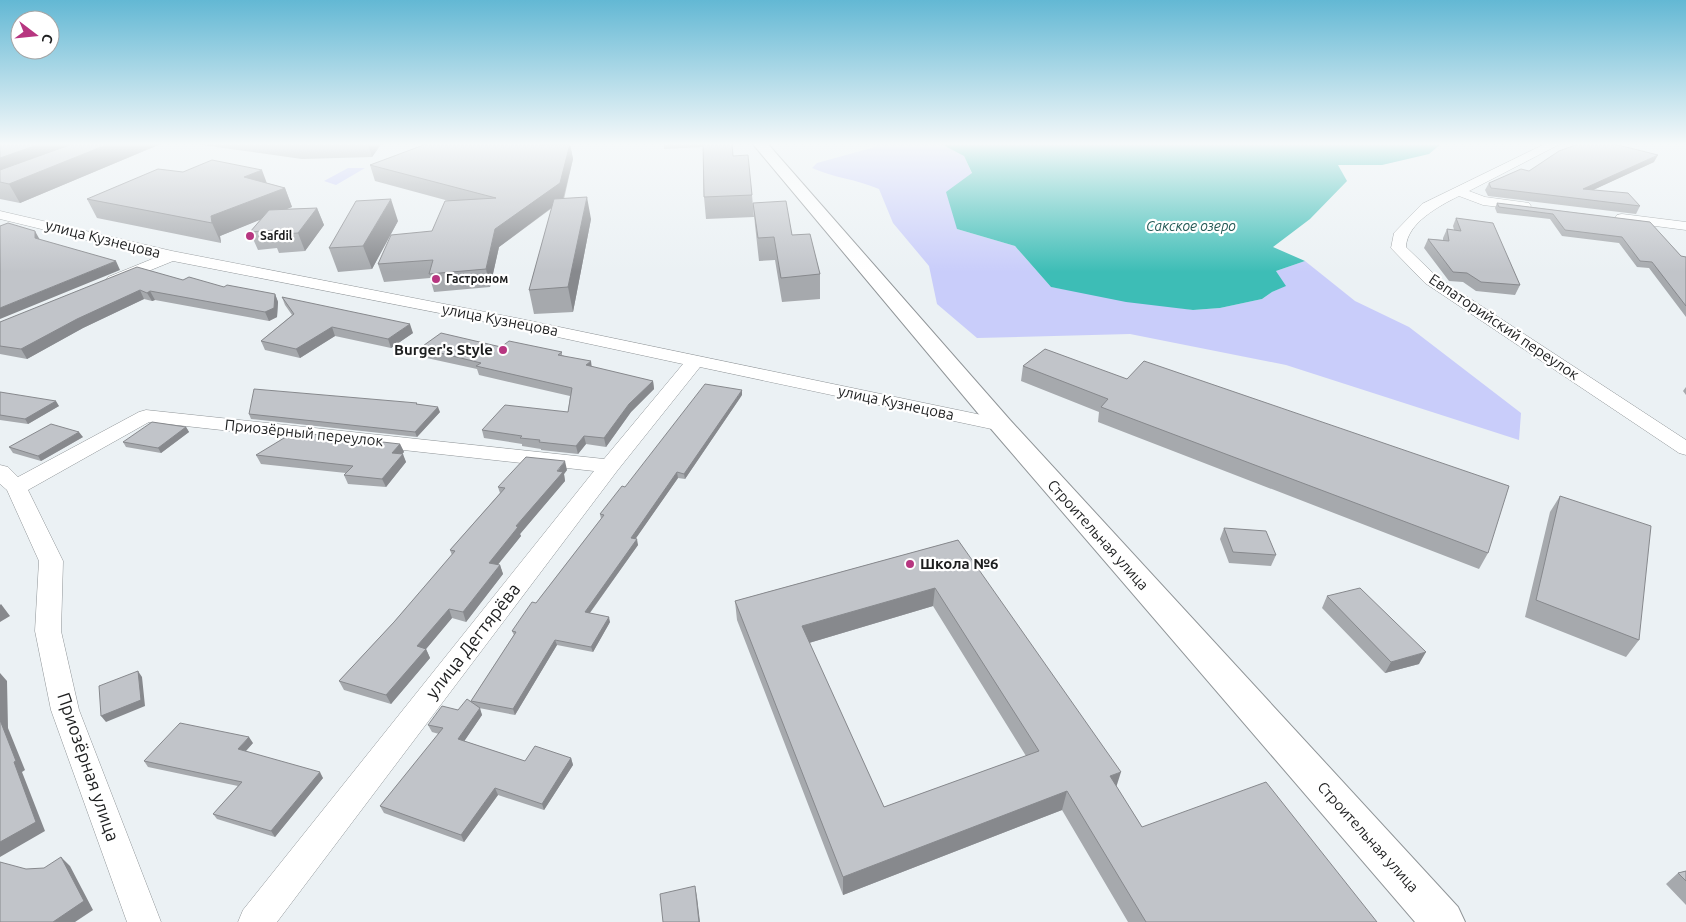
<svg xmlns="http://www.w3.org/2000/svg" width="1686" height="922" font-family="Ubuntu,sans-serif">
<style>
.green{fill:#c9cdfa}
.water{fill:#3dbdb6}
.lines{fill:none;stroke-linecap:round;stroke-linejoin:round}
.minor-casing{stroke:#909598;stroke-width:1}
.tertiary-casing{stroke:#909598;stroke-width:2}
.minor{fill:#fff;fill-rule:evenodd}
.tertiary{fill:#fff;fill-rule:evenodd}
.wall{fill:#a6a9ad;fill-rule:evenodd}
.shaded-wall{fill:#87898d}
.building{fill:#c1c4c9;stroke:#87898d;fill-rule:evenodd}
.poi-dot{fill:#b73680;stroke:#fff;stroke-width:2}
.labels{text-anchor:middle;stroke-width:4.5;stroke-linejoin:round;paint-order:stroke}
.far-poi-label{font-size:12px;font-weight:bold;fill:#1d1e1f;stroke:#fff;text-anchor:start}
.far-water-label{font-size:14px;font-style:italic;fill:#245955;stroke:#fff}
.street-label{font-size:15px;fill:#1d1e1f;stroke:#fff}
.poi-label{font-size:15px;font-weight:bold;fill:#1d1e1f;stroke:#fff;text-anchor:end}
.near-street-label{font-size:18px;fill:#1d1e1f;stroke:#fff}
</style>
<rect width="100%" height="100%" fill="#ebf1f4"/>
<path class="green" d="M878,143h61l25,13 8,18 -15,55 58,17 36,41 142,23 27,-2 42,-9 10,-7 13,-6 -9,-15 29,-10 50,40 54,26 112,86 -2,27 -233,-75 -156,-31 -153,4 -40,-34 -8,-38 -36,-43 -14,-34c-23,-10 -45,-11 -67,-21l5,-5 58,-16z
M348,168h17l-29,17 -12,-4z"/>
<path class="water" d="M939,143h503l-13,11 -47,11h-44l9,16 -37,38 -37,28 32,14 -29,10 10,15 -14,6 -10,7 -42,9 -27,2 -67,-8 -75,-15 -36,-41 -58,-17 -11,-37 26,-19 -8,-17z"/>
<g class="lines">
<g class="minor-casing">
<path id="minor" d="M1547,143h15l-93,48 16,6 44,6 2,3 -2,3 -5,1 -41,-5 -24,-9c-20,10 -52,27 -53,51l31,30 249,163v15l-7,-2 -254,-170 -34,-35 3,-15 28,-29z
M0,211l172,40 344,67 485,101 7,2 3,4 -3,4 -7,2 -301,-64 -83,104 -340,451h-39l5,-12 351,-439 -445,-49 -121,68 35,71 -2,70 18,79 82,212h-34l-76,-212 -16,-79 4,-70 -32,-71 -7,-6v-19l8,2 10,10 121,-65 7,-2 458,49 79,-95 -167,-36 -343,-67 -59,24 -6,-2 -2,-3 2,-3 49,-20 -157,-38z
M1622,214l64,8v8l-69,-9 -2,-3 2,-3z"/>
</g>
<g class="tertiary-casing">
<path id="tertiary" d="M752,143h15l243,277 448,487 7,15h-50l-423,-492z"/>
</g>
<use href="#minor" class="minor"/>
<use href="#tertiary" class="tertiary"/>
</g>
<path class="wall" d="M0,143h163l-143,60 -20,-4z
M188,143h194l-10,14 -70,2z
M429,143h120l-1,2 22,-1 3,15 -9,40 27,20 -18,93 -39,2 -5,-24 23,-82 -53,39 -9,40 -56,5 -4,-14 -46,4 -6,-18 54,-33 17,-30 -74,-20 -5,-16z
M664,143h68l1,13 19,39 2,22 -48,2 -2,-22 -1,-50 -39,2z
M1654,162l-61,28 47,16 -4,8 -148,-18 -3,-6 4,-7 40,-12z
M267,183l18,5 7,19 -6,2 31,-1 7,17 -19,26 -26,2 -2,-5 -19,2 -8,-18 11,-13 -41,17 1,7 -124,-25 -10,-19z
M753,203l39,32 28,39v25l-38,3 -7,-42 -16,1 -4,-36z
M1497,203l153,19 31,34 5,1v60l-37,-49 -12,-1 -18,-24 -57,-7 -12,-17 -53,-6 -2,-5z
M1456,218l64,67 -5,10 -39,-4 -13,-9 -14,-1 -25,-33 4,-9 15,1v-2l4,-9 7,1 -1,-4z
M398,221l-26,48 -34,3 -9,-24z
M183,280l41,7 51,7 3,8 -1,15 -8,4 -114,-21 -3,1 -8,-2 -61,29 -56,31 -27,-5v-32z
M282,297l131,36 -22,15 -56,-12 -35,22 -35,-8 -4,-9 31,-26 -7,-10z
M501,347l61,5v3l30,12 61,14 1,8 -23,23 -25,35 -20,-3 -8,10 -37,-4v-1l-19,-3v-2l-38,-6 -2,-8 86,-18 2,-16 -91,-21 -2,-6 -55,-12 -2,-9z
M1045,349l443,204 -9,16 -381,-147 1,-10 -78,-31 2,-15z
M1686,387v8l-3,-4z
M0,392l59,14 -31,18 -28,-4z
M742,395l-57,84 -7,-1 -43,61 3,6 -48,68 20,9 -17,30 -36,-7 -42,70 -36,-7 3,7 -18,26 61,20 46,-3 2,7 -29,45 -46,-15 -34,47 -80,-29 -4,-7 59,-72 -7,-2 -4,-7 30,-15 13,-8v-1l43,-66 -2,-4 24,-28 65,-84 -1,-5 25,-27z
M417,403v1l23,8 -23,25 -166,-18 -2,-5z
M186,427l3,5 -28,21 -35,-6 -3,-5z
M83,437l-42,24 -28,-8 -4,-6z
M400,444l4,8 -2,2 4,8 -20,25 -38,-3 -4,-9 2,-2 -85,-9 -5,-9z
M567,470l-3,4 1,7 -45,53 1,2 -24,29h3l3,9 -37,48 -14,-4 -26,31 4,9 -39,46 -47,-14 -5,-9 55,-59 58,-67 -2,-5 50,-57 -2,-6z
M1560,496l79,144 -13,17 -101,-40 25,-105z
M1224,528l52,27 -5,11 -42,-3 -9,-24z
M958,540l184,287 235,95h-249l-66,-112 -219,85 -106,-275 -2,-19zM933,606l93,150 -142,51 -75,-164z
M1327,596l92,68 -34,9 -63,-65z
M253,743l-7,8 77,27 -48,59 -58,-18 -4,-5 25,-28 -90,-19 -4,-6z
M1686,871v34l-20,-21 12,-11z"/>
<path class="shaded-wall" d="M43,143h57l-100,38v-23z
M111,143h52l-143,60 -11,-19z
M368,143h14l-10,14z
M541,143h8l-6,18 -3,-16z
M570,144l3,15 -10,40 -64,48 -9,40 -4,-18 9,-40z
M1658,155l-4,7 -74,34 3,-7z
M262,170l7,19 -25,-12z
M285,188l7,19 -72,29 1,7 -9,-20 -1,-7z
M587,197l4,22 -18,93 -5,-25z
M391,199l7,22 -26,48 -9,-23z
M317,208l7,17 -19,26 -7,-18z
M35,231l5,9 -1,7 -4,-9z
M116,261l4,9 -120,49v-11z
M140,290l4,9 -61,29 -56,31 -6,-10 56,-30z
M150,291l5,9 -3,1 -5,-8z
M275,294l3,8 -1,15 -8,4 -4,-9z
M410,324l3,9 -22,15 -3,-9z
M332,327l3,9 -35,22 -4,-9z
M591,361l1,8 -6,-4z
M653,381l1,8 -23,23 -25,35 -2,-9 25,-34z
M742,390v5l-57,84 -1,-5z
M56,401l3,5 -31,18 -3,-5z
M438,407l2,5 -23,25 -2,-5z
M186,427l3,5 -28,21 -3,-5z
M79,432l4,5 -42,24 -3,-5z
M584,436l2,8 -8,10 -2,-8z
M400,444l4,8 -9,9 -3,-8z
M403,454l3,8 -20,25 -4,-8z
M565,461l2,9 -3,4 1,7 -45,53 1,2 -29,36 -3,-9z
M677,472l1,6 -46,66 -1,-6z
M637,539l1,6 -52,73 -1,-6z
M500,565l3,9 -37,48 -3,-10z
M935,588l-2,18 -131,39v-19z
M1,604l9,12 -10,6v-17z
M449,609l3,9 -26,31 4,9 -39,46 -5,-9 31,-49z
M609,617l1,5 -17,30 -2,-5z
M555,640l2,5 -42,70 -2,-6z
M1426,652l-7,12 -34,9 6,-11z
M138,671l4,6 3,29 -39,16 -5,-6z
M0,673l7,8 1,47 17,42 -3,2 23,59 -45,26z
M480,708l2,7 -21,31 -3,-7z
M249,737l4,6 -11,12 -4,-6z
M571,758l2,7 -29,45 -2,-6z
M320,772l3,6 -48,59 -4,-6z
M1121,772l-6,19 -5,-15z
M495,788l3,7 -34,47 -3,-7z
M1067,791l-5,19 -219,85v-18z
M61,857l9,9 23,44 -18,12h-22z
M695,886l2,11 3,25h-1z"/>
<path class="building" d="M0,143h43l-43,15z
M75,143h36l-102,41 -9,-2v-12z
M429,143h112l-1,2 30,-1 -10,39 -65,46 -9,40 -57,5 4,-14 -55,4 13,-29 41,-4 13,-30 51,-3 -126,-33z
M703,143h29l1,13 15,-1 4,40 -48,2z
M1581,143h29l48,12 -75,34 45,4 12,13 -149,-18 -2,-5 32,-14 8,2 30,-20z
M212,160l50,10 -18,7 41,11 -74,28 1,7 -125,-24 71,-30 25,3z
M587,197l-19,90 -39,3 25,-91z
M391,199l-28,47 -34,2 27,-47z
M786,201l6,34 18,-1 10,40 -39,4 -7,-41 -16,1 -5,-35z
M1497,203l153,19 31,34 5,1v49l-34,-44 -12,-1 -18,-24 -57,-7 -12,-16 -54,-7z
M317,208l-19,25 -27,2 4,-5 -25,2 19,-22z
M1456,218l37,5 27,62 -39,-3 -14,-9 -14,-1 -25,-33 21,2 -2,-12 14,2z
M8,223l27,8v7l81,23 -116,47v-82z
M137,267l46,13 6,-3 35,10 3,-2 48,9 -1,14 -9,4 -115,-21 -3,2 -7,-3 -63,29 -56,30 -21,-3v-24z
M282,297l128,27 -22,15 -56,-12 -36,22 -35,-8 33,-27z
M441,333l60,14 8,-6 53,11 -4,3 33,6 -5,4 67,16 -24,23 -25,34 -20,-2 -8,10 -37,-4 1,-2 -20,-2 2,-2 -40,-6 23,-25 63,7 4,-24 -96,-22 5,-3 -61,-15z
M1045,349l82,30 17,-18 365,125 -21,67 -387,-146 7,-8 -85,-33z
M705,384l37,6 -58,84 -7,-2 -46,66 6,1 -52,73 24,5 -18,30 -36,-7 -42,69 -42,-8 45,-69 -4,-1 20,-29 4,1 68,-88 -4,-1 22,-28 3,1z
M254,389l163,14 -1,1 22,3 -23,25 -166,-18z
M0,392l56,9 -31,18 -25,-4z
M152,422l34,5 -28,21 -35,-6z
M51,424l28,8 -41,24 -29,-9z
M294,432l106,12 -8,9 11,1 -21,25 -38,-4 9,-9 -97,-11z
M526,457l39,4 -8,10 6,1 -47,54 2,1 -29,36 11,2 -37,47 -14,-3 -32,37 9,3 -40,46 -47,-14 55,-59 61,-71 -5,-1 55,-62 -7,-1z
M1560,496l91,30 -12,114 -103,-40z
M1224,528l42,3 10,24 -43,-3z
M958,540l163,232 -11,4 32,51 124,-45 111,140h-231l-79,-131 -224,86 -108,-276zM935,588l104,163 -155,56 -82,-181z
M1360,588l66,64 -35,10 -64,-66z
M138,671l3,29 -40,16 -2,-30z
M467,699l13,9 -22,31 67,22 10,-15 36,12 -29,46 -47,-16 -34,47 -81,-29 63,-78 -15,-3 14,-19 16,4z
M0,720l16,41 -2,1 22,60 -36,20z
M180,723l69,14 -11,12 82,23 -49,59 -58,-17 29,-32 -98,-21z
M61,857l23,44 -31,21h-53v-60l26,7 18,-1z
M1686,871v10l-8,-8z
M695,886l4,36h-36l-3,-28z"/>
<linearGradient id="sky" x2="0" y2="1"><stop stop-color="#63b8d4"/><stop offset="0.53" stop-color="#f6f9fa"/><stop offset="1" stop-color="#f6f9fa" stop-opacity="0"/></linearGradient>
<rect width="1686" height="272" fill="url(#sky)"/>
<g class="poi-dot">
<circle cx="250" cy="236" r="5"/>
<circle cx="436" cy="279" r="5"/>
<circle cx="503" cy="350" r="5"/>
<circle cx="910" cy="564" r="5"/>
</g>
<g class="labels">
<g class="far-poi-label">
<text x="260" y="240">Safdil</text>
<text x="446" y="283">Гастроном</text>
</g>
<g class="far-water-label">
<text x="1191" y="231">Сакское озеро</text>
</g>
<g class="street-label">
<text transform="translate(103 239) rotate(14)" y="5">улица Кузнецова</text>
<text transform="translate(500 320) rotate(11)" y="5">улица Кузнецова</text>
<text transform="translate(1504 327) rotate(34)" y="5">Евпаторийский переулок</text>
<text transform="translate(896 403) rotate(12)" y="5">улица Кузнецова</text>
<text transform="translate(304 433) rotate(6)" y="5">Приозёрный переулок</text>
<text transform="translate(1098 535) rotate(48)" y="5">Строительная улица</text>
<text transform="translate(1368 837) rotate(48)" y="5">Строительная улица</text>
</g>
<g class="poi-label">
<text x="493" y="355">Burger's Style</text>
<text x="920" y="569" text-anchor="start">Школа №6</text>
</g>
<g class="near-street-label">
<text transform="translate(473 641) rotate(-52)" y="6">улица Дегтярёва</text>
<text transform="translate(88 767) rotate(71)" y="6">Приозёрная улица</text>
</g>
</g>
<g transform="translate(35 35) rotate(106)"><circle r="24" fill="#ffffff" stroke="#a5a5a5"/>
<path d="M0-4L9 19L0 12L-9 19Z" fill="#b73680"/>
<text y="-8" font-size="14" font-weight="bold" text-anchor="middle" fill="#1d1e1f">С</text>
</g>
</svg>
